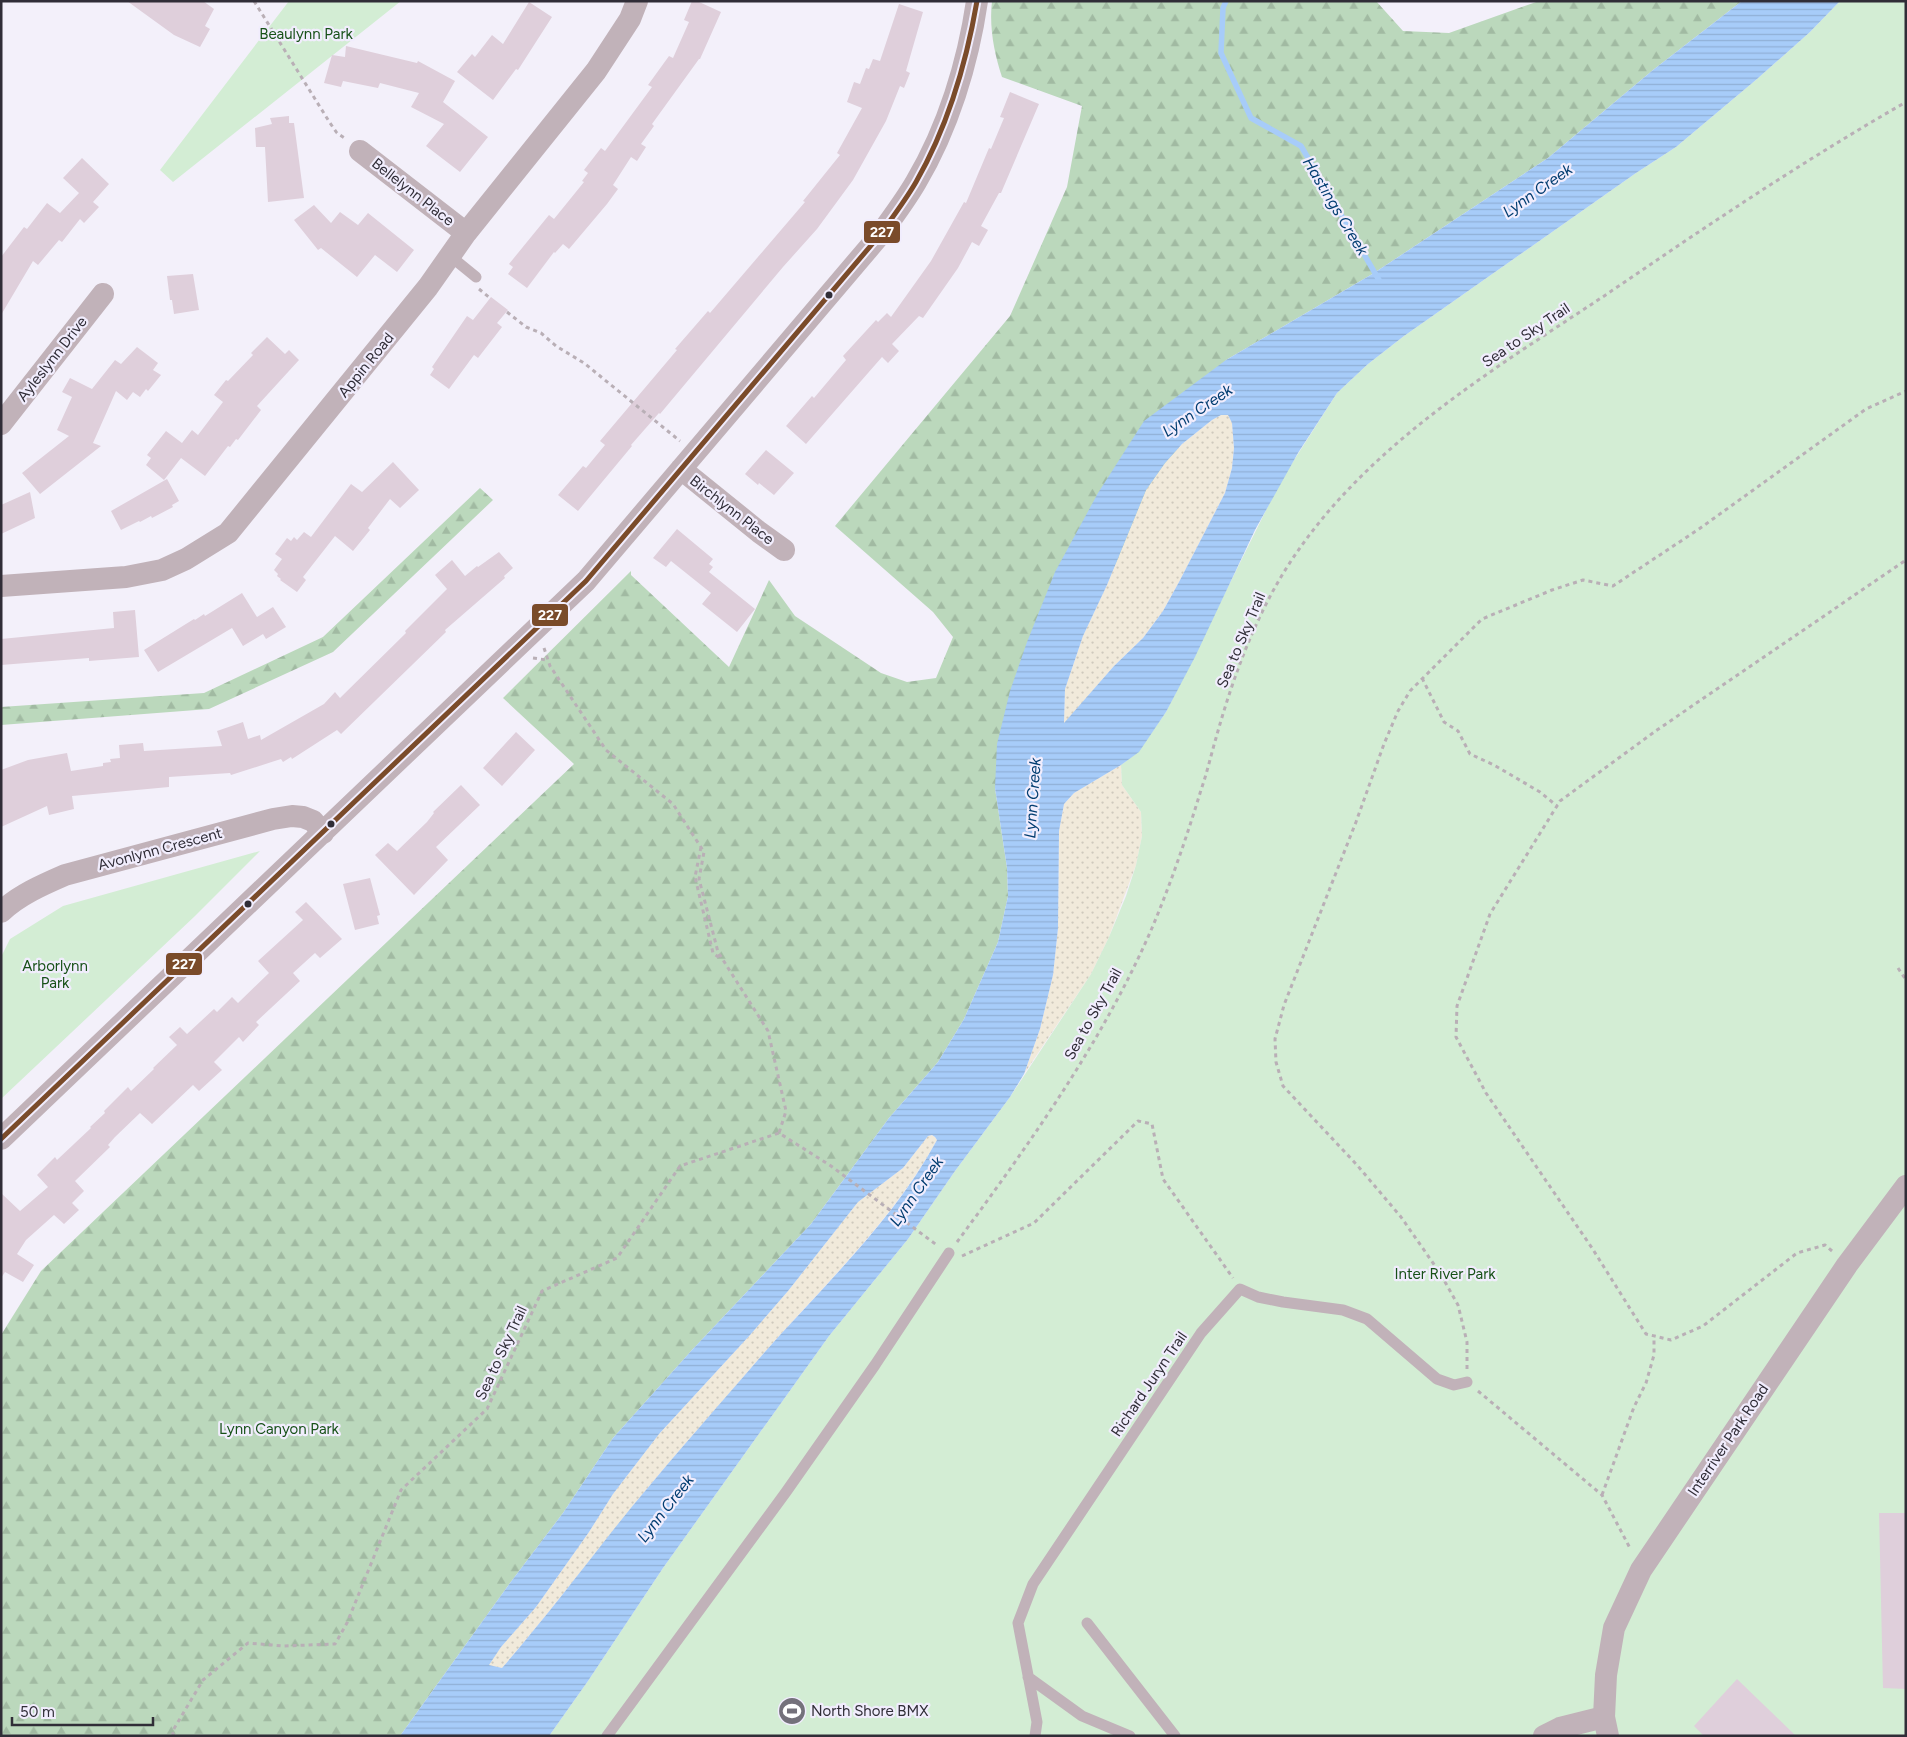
<svg xmlns="http://www.w3.org/2000/svg" width="1907" height="1737" font-family="Figtree,sans-serif">
<style>
.forest{fill:url(#forest-firs)}
.sand{fill:url(#sand-dots)}
.park{fill:#d3edd4}
.water{fill:url(#water-rules);fill-rule:evenodd}
.lines{fill:none;stroke-linecap:round;stroke-linejoin:round}
.stream{stroke:#a7ccf9;stroke-width:5.5}
.building{fill:#dfcfdb}
.path{stroke:#b9afb6;stroke-width:3;stroke-dasharray:4 4;stroke-linecap:butt}
.service{stroke:#c1b2b9;stroke-width:11}
.minor{stroke:#c1b2b9;stroke-width:22}
.bus-1-casing{stroke:#f1edfd;stroke-width:9}
.bus-1{stroke:#7a4b2a;stroke-width:5}
.bus-dot{fill:#302d37;stroke:#f1edfd;stroke-width:2}
.labels{text-anchor:middle;stroke-width:4.5;stroke-linejoin:round;paint-order:stroke}
.park-label{font-size:15px;fill:#175118;stroke:#f1edfd}
.street-label{font-size:15px;fill:#302d37;stroke:#f1edfd}
.poi-label{font-size:15px;fill:#302d37;stroke:#f1edfd;text-anchor:start}
.water-label{font-size:16px;font-style:italic;fill:#023d71;stroke:#f1edfd}
.line-badge{stroke:#f1edfd;stroke-width:2}
.badge-label{font-size:14px;text-anchor:middle;font-weight:bold;fill:#fff}
</style>
<defs>
<pattern id="forest-firs" width="22" height="20" patternUnits="userSpaceOnUse" patternTransform="scale(1.25)"><rect width="22" height="20" fill="#bbd8bc"/><path d="M5 1l3.5 6h-7zM16 11l3.5 6h-7z" fill="#a1baa2"/></pattern>
<pattern id="sand-dots" width="8" height="8" patternUnits="userSpaceOnUse" patternTransform="scale(1.25)"><rect width="8" height="8" fill="#f1eadb"/><path d="M2 2h.1M6 6h.1" fill="none" stroke="#cfc9bd" stroke-width="1.8" stroke-linecap="round"/></pattern>
<pattern id="water-rules" width="6" height="5" patternUnits="userSpaceOnUse" patternTransform="scale(1.25)"><rect width="6" height="5" fill="#a7ccf9"/><path d="M0 2.5h6" fill="none" stroke="#90b0d6"/></pattern>
</defs>
<rect width="100%" height="100%" fill="#f3f0fa"/>
<path class="forest" d="M992,1h384l27,30 46,2 90,-32h203l-89,69 -105,88 -174,115 -148,87 -231,428 12,80 1,28 -10,46 -34,77 -26,43 -49,56 -78,106 -119,126 -79,88 -50,75 -53,70 -110,153h-399v-401l40,-64 533,-507 -71,-66 128,-127v4l98,92 40,-87 26,36 86,57 26,9 29,-4 17,-41 -20,-25 -98,-86 175,-210 57,-129 15,-81 -80,-29c-8,-24 -13,-50 -10,-76z
M480,488l13,12 -160,152 -124,57 -208,16v-18l203,-14 119,-56z"/>
<path class="sand" d="M1221,415h7l4,8 2,25 -2,20 -7,25 -46,89 -16,29 -20,27 -29,28 -50,58 1,-35 18,-53 24,-51 39,-95 19,-27 17,-19 30,-24z
M1121,765l1,20 19,27 1,24 -6,29 -27,72 -18,37 -67,100 16,-45 13,-54 5,-47 1,-97 5,-27 10,-11z
M932,1135l3,2 2,3c-48,87 -123,154 -186,228 -46,54 -94,106 -137,162 -37,46 -73,93 -112,138l-14,-3 13,-18 35,-40 53,-75 24,-38 46,-60 91,-99 38,-44 70,-89 45,-34 25,-32z"/>
<path class="park" d="M289,1h112l-228,181 -13,-12z
M1840,1h66v1735h-1357l39,-55 75,-113 166,-232 79,-97 47,-68 55,-74 81,-123 18,-37 17,-41 10,-31 6,-29 -1,-24 -19,-27 -1,-20 18,-14 27,-39 114,-230 57,-89 31,-29 36,-28 232,-163 40,-26 81,-68 53,-47z
M260,851l-65,65 -194,183v-142l9,-18 53,-33z"/>
<path class="water" d="M1742,1h98l-30,31 -53,47 -81,68 -40,26 -232,163 -36,28 -31,29 -39,60 -43,77 -60,127 -29,55 -27,40 -18,13 -47,28 -10,11 -5,27 -1,97 -5,47 -13,54 -16,45 -14,23 -55,74 -47,68 -79,97 -166,232 -75,113 -39,55h-149l110,-153 53,-70 50,-75 79,-88 119,-126 78,-106 49,-56 26,-43 34,-77 10,-46 -1,-28 -12,-80 2,-44 13,-53 17,-49 28,-70 43,-79 46,-72 82,-61 148,-87 174,-115 105,-88zM1221,415h7l4,8 2,25 -2,20 -7,25 -46,89 -16,29 -20,27 -29,28 -50,57 1,-34 18,-53 24,-51 39,-95 19,-27 17,-19 30,-24zM932,1135l3,2 2,3c-47,87 -123,154 -186,228 -46,53 -93,106 -137,161 -37,47 -73,94 -112,139l-13,-3 12,-18 35,-40 53,-75 24,-38 46,-60 91,-99 38,-44 70,-89 45,-34 25,-32z"/>
<g class="lines">
<path class="stream" d="M1226,1l-3,7 -2,45 30,65 50,28 78,134"/>
</g>
<path class="building" d="M127,1h76l11,8 -9,17 5,3 -10,18 -26,-12z
M692,1h5l24,11 -21,47h-1l-47,65 2,2 -13,18 5,3 -9,14 -6,-4 -18,28 5,4 -11,15 -38,45 -6,-5 -8,9 -1,-1 -27,36 -19,-14 5,-7 -4,-3 40,-49 5,4 30,-37 -2,-1 6,-8 -4,-3 17,-22 4,3 47,-64 -4,-2 21,-29 4,2 16,-36 -5,-2z
M529,2l23,15 -34,53 -2,-1 -23,31 -36,-28 15,-18 3,3 17,-22 11,9z
M899,4l24,8 -17,59 4,2 -6,15 -4,-2 -14,35 -33,59 -36,49 -34,38 -123,147 -1,-1 -28,32 1,1 -54,65 -20,-16 25,-29 3,2 19,-23 -5,-4 77,-91 -2,-1 33,-38 2,2 95,-111 -2,-1 37,-46 -3,-2 25,-45 -15,-6 7,-20 6,2 6,-16 3,1 4,-10 7,2z
M346,46l71,17 1,-2 37,20 -12,21 45,35 -28,35 -34,-26 18,-22 -33,-17 8,-14 -39,-10 -2,5 -35,-7 -2,6 -17,-4 8,-28 13,2z
M1010,92l29,12 -38,89h-2l-18,33 7,4 -9,16 -7,-4 -14,26 -35,50 -4,-2 -27,28 7,7 -11,12 -6,-6 -76,87 -20,-18 26,-30 2,2 32,-38 -3,-4 33,-36 2,2 9,-9 4,4 40,-56 33,-59 2,1 23,-55 2,1 13,-31 -4,-1z
M289,116v7h5l10,75 -36,4 -3,-55h-9l-1,-19 17,-4 -2,-6z
M82,158l27,26 -16,18 6,5 -15,16 -4,-4 -18,23 -3,-2 -21,25 -5,-4 -32,54v-58l23,-30 3,2 20,-26 13,10 19,-20 -16,-15z
M314,205l17,18 9,-11 18,13 10,-12 46,37 -17,22 -22,-17 -18,22 -36,-29 -3,2 -24,-30z
M193,274l6,36 -25,4 -2,-14h-2l-3,-24z
M491,297l17,13 -11,13 5,4 -24,31 -4,-3 -25,34 -19,-14 4,-6 -2,-2 35,-51 6,4z
M267,337l18,17 4,-4 10,10 -42,46 4,4 -23,30 -2,-1 -6,8 -2,-1 -23,30 -24,-18 -17,22 -18,-15 5,-7 -4,-3 19,-24 16,12 10,-13 6,5 25,-33 -9,-7 12,-15 2,1 25,-26 -2,-2z
M137,347l21,16 -5,7 8,5 -13,16 -2,-2 -6,8 -7,-5 -6,8 -11,-9 -23,52 8,3 -61,48 -18,-21 47,-37 -12,-6 15,-33 -10,-5 8,-14 22,11 23,-29 6,4z
M766,450l28,23 -20,22 -15,-12 -1,2 -13,-11z
M393,462l26,28 -19,18 -10,-9 -22,29 2,2 -17,21 -18,-15 -32,41 3,3 -9,12 -17,-12 1,-1 -4,-3 1,-2 -4,-4 8,-11 -7,-5 12,-16 4,3 3,-4 3,3 7,-8 7,5 40,-53 11,8z
M167,479l12,22 -7,4 1,2 -21,11 -1,-2 -11,6 -1,-1 -18,9 -10,-19z
M30,492l5,26 -34,16v-29z
M677,529l36,30 -4,5 4,3 -4,5 46,37 -18,23 -35,-28 9,-11 -40,-32 -5,6 -13,-9z
M499,552l14,16 -9,8 1,2 -60,52 1,2 -105,102 -4,-4 -45,29 -1,-2 -8,5 -2,-3 -50,16 -1,-2 -61,4v10l-97,9 2,13 -25,6 -2,-9 -46,21v-57l27,-10 39,-7 4,18 32,-5v-3l8,-1 -1,-3 10,-1 -1,-13 24,-2 1,8 78,-5 -5,-15 26,-9 5,17 12,-4 1,5 63,-36 11,-12 5,6 66,-65 -1,-2 42,-42 -12,-14 17,-15 13,16 12,-10 1,1z
M242,593l15,24 16,-10 13,20 -20,12 -3,-5 -20,12 -11,-18 -74,44 -14,-22 50,-31 1,1 9,-6 1,2z
M135,610l4,47 -50,4v-3l-88,7v-26l113,-11 -1,-16z
M516,732l19,18 -33,36 -19,-18z
M461,785l19,20 -44,42 12,13 -34,35 -39,-40 13,-12 9,8 30,-29 7,-9 -1,-1z
M370,878l10,37 -3,1 2,8 -24,6 -12,-46z
M306,902l36,37 -22,19 -5,-5 -22,20 7,8 -44,41 3,3 -16,17 -4,-5 -25,25 8,8 -23,21 -6,-6 -41,39 -12,-11 -25,24 -7,8 2,2 -35,34 9,10 -12,12 7,7 -15,14 -10,-9 -28,25 -9,14 17,11 -11,17 -18,-10 -4,6v-85l19,18 28,-24 -11,-12 18,-18 2,3 34,-32 -1,-1 15,-14 -1,-2 24,-24 3,4 23,-22 -1,-1 24,-23 -8,-8 11,-10 7,7 27,-25 3,3 15,-15 6,6 31,-30 -11,-12 45,-41 -8,-8z
M1879,1513h27v176l-23,-1z
M1737,1679l59,57h-92l-10,-10z"/>
<g class="lines">
<path class="path" d="M254,1l76,122 7,10 9,6
M479,289l11,9
M507,312l19,15 15,6 15,13 28,17 96,78
M544,648l6,18 56,84 67,54 31,48 -5,27 19,73 50,79 18,80 -7,22
M533,658l14,2
M1422,678l22,44 14,9 12,23 24,11 46,27 17,14
M701,847l-6,30 18,76 8,6
M1898,968l8,12
M957,1242c73,-99 146,-201 195,-314 19,-45 35,-92 49,-138 6,-17 10,-35 15,-52 17,-61 40,-124 75,-177 77,-117 202,-191 316,-267 98,-67 196,-133 299,-192
M1832,1251l-7,-6 -28,8 -94,73 -32,14 -25,-6 -54,-86 -106,-155 -30,-56 1,-31 33,-92 70,-113 97,-71 249,-170
M962,1256l72,-33 104,-102 14,3 11,55 70,99
M1467,1369v-27l-9,-37 -18,-32 -39,-56 -44,-52 -74,-79 -7,-24 -1,-23 9,-34 72,-183 28,-78 14,-33 12,-20 72,-72 70,-29 31,-10 30,6 86,-57 167,-120 40,-18
M1478,1391l124,104 29,55
M1602,1495l32,-88 12,-24 8,-28v-19
M174,1736l-2,-4 31,-52 45,-37 35,3 52,-2 12,-21 54,-133 86,-81 55,-118 75,-33 63,-92 99,-33 52,33 107,80"/>
<path class="service" d="M449,255l27,22
M1087,1623l88,113
M1028,1677l54,39 48,20
M607,1736l179,-244 89,-127 74,-112
M1035,1736l2,-14 -19,-99 15,-39 168,-251 39,-44 18,8 25,5 60,8 24,9 70,60 17,6 13,-3"/>
<path class="minor" d="M360,151l106,82
M1,424l102,-130
M681,469l78,63 25,18
M1,586l125,-9 36,-7 24,-11 42,-26 200,-246 38,-54 130,-162 34,-52 7,-18
M1,912c18,-17 41,-27 64,-37l208,-56 19,-3 11,1 10,4 10,12
M1,1139l585,-558 293,-345c13,-18 26,-35 37,-54 32,-54 52,-119 61,-181
M1544,1736l16,-8 44,-11
M1608,1736l-4,-19 2,-42 8,-47 27,-58 206,-305 59,-79"/>
<g class="bus-1-casing">
<path id="bus-1" d="M1,1139l585,-558 293,-345c13,-18 26,-35 37,-54 32,-56 50,-117 61,-181"/>
</g>
<use href="#bus-1" class="bus-1"/>
</g>
<defs>
<g id="stadium-disc" transform="scale(1.4375)"><circle r="9.5" fill="#74717b" stroke="#f1edfd"/><path d="M0-5a6.5 5 0 1 0 0 10a6.5 5 0 1 0 0-10ZM-3.5-1.8h7v3.6h-7Z" fill="#fff"/></g>
</defs>
<g fill-rule="evenodd">
<use href="#stadium-disc" x="792" y="1711"/>
</g>
<g class="bus-dot">
<circle cx="829" cy="295" r="4.5"/>
<circle cx="331" cy="824" r="4.5"/>
<circle cx="248" cy="904" r="4.5"/>
</g>
<g class="labels">
<g class="park-label">
<text x="306" y="39">Beaulynn Park</text>
<text x="55" y="971">Arborlynn<tspan x="55" dy="17">Park</tspan></text>
<text x="1445" y="1279">Inter River Park</text>
<text x="279" y="1434">Lynn Canyon Park</text>
</g>
<g class="street-label">
<text transform="translate(413 192) rotate(38)" y="5">Bellelynn Place</text>
<text transform="translate(1526 335) rotate(-34)" y="5">Sea to Sky Trail</text>
<text transform="translate(52 359) rotate(-52)" y="5">Ayleslynn Drive</text>
<text transform="translate(366 365) rotate(-51)" y="5">Appin Road</text>
<text transform="translate(732 510) rotate(38)" y="5">Birchlynn Place</text>
<text transform="translate(1241 640) rotate(-67)" y="5">Sea to Sky Trail</text>
<text transform="translate(160 849) rotate(-15)" y="5">Avonlynn Crescent</text>
<text transform="translate(1093 1014) rotate(-61)" y="5">Sea to Sky Trail</text>
<text transform="translate(501 1353) rotate(-65)" y="5">Sea to Sky Trail</text>
<text transform="translate(1149 1384) rotate(-56)" y="5">Richard Juryn Trail</text>
<text transform="translate(1728 1440) rotate(-56)" y="5">Interriver Park Road</text>
</g>
<g class="poi-label">
<text x="811" y="1716">North Shore BMX</text>
</g>
<g class="water-label">
<text transform="translate(1537 190) rotate(-35)" y="6">Lynn Creek</text>
<text transform="translate(1336 206) rotate(59)" y="6">Hastings Creek</text>
<text transform="translate(1197 410) rotate(-34)" y="6">Lynn Creek</text>
<text transform="translate(1032 798) rotate(-86)" y="6">Lynn Creek</text>
<text transform="translate(916 1191) rotate(-55)" y="6">Lynn Creek</text>
<text transform="translate(665 1508) rotate(-52)" y="6">Lynn Creek</text>
</g>
</g>
<g class="line-badge">
<rect x="863" y="220" width="38" height="24" rx="5" fill="#7a4b2a"/>
<rect x="531" y="603" width="38" height="24" rx="5" fill="#7a4b2a"/>
<rect x="165" y="952" width="38" height="24" rx="5" fill="#7a4b2a"/>
</g>
<g class="badge-label">
<text x="882" y="237">227</text>
<text x="550" y="620">227</text>
<text x="184" y="969">227</text>
</g>
<rect width="1907" height="1737" fill="none" stroke="#302d37" stroke-width="5"/>
<path d="M12 1717v8h141v-8" fill="none" stroke="#302d37" stroke-width="2.5"/>
<text x="20" y="1717" font-size="15" fill="#302d37" stroke="#f1edfd" stroke-width="4" paint-order="stroke">50 m</text>
</svg>
